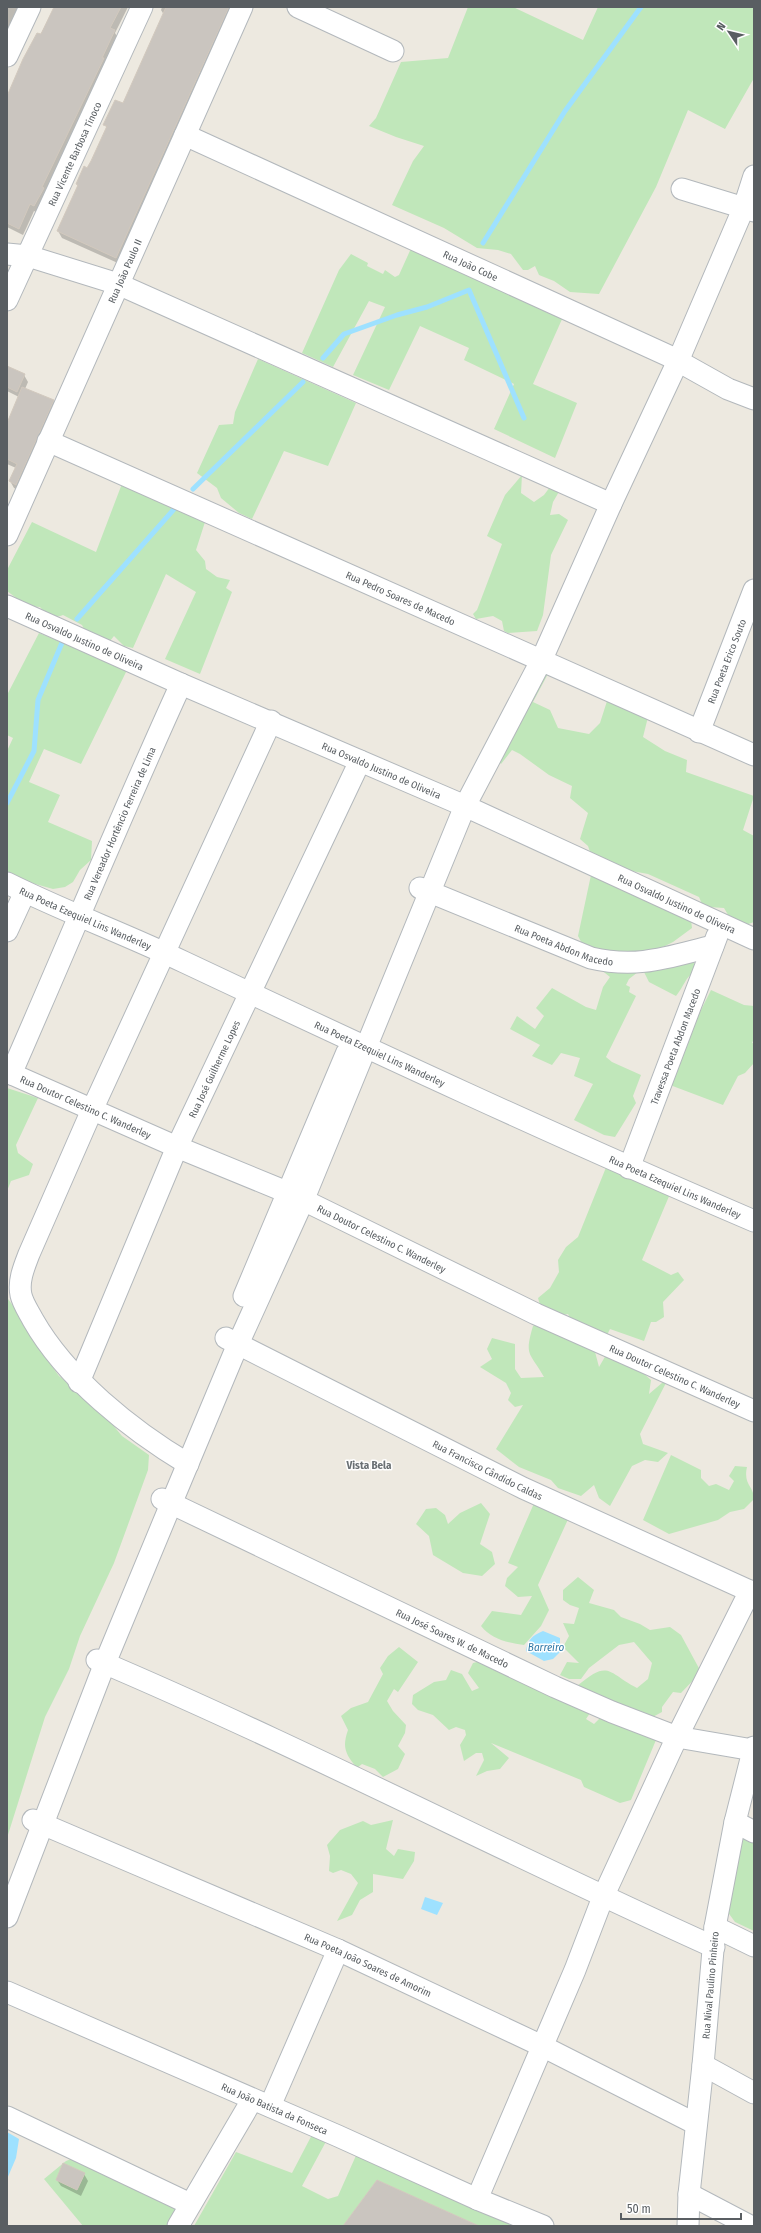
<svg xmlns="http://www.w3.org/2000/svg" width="761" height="2233" font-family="'Fira Sans Condensed',sans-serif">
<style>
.green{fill:#c0e7ba}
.water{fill:#9ee1ff}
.shadow{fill:#0003}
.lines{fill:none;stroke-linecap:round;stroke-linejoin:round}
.stream{stroke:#9ee1ff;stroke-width:5}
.building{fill:#cac5bf;stroke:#d2c9be}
.minor-casing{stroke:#b3b8bc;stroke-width:23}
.minor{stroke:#fff;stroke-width:21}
.labels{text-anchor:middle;stroke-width:3;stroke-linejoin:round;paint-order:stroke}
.street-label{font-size:10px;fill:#595e62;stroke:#fff}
.neighbourhood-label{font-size:11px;font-weight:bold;fill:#6a7074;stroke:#fff}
.water-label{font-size:11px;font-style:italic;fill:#3178a6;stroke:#fff}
</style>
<rect width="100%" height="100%" fill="#ede9e0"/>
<path class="green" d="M468,7h45l70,33 15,-33h156v71l-29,51 -37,-19 -32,77 -57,107 -29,-2 -16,-11 -15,-6 -4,-9 -7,4h-5l-12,-16 -13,-4 -21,-2 -33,-20 -52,-23 21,-44 11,-15 -28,-9 -27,-11 7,-8 25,-56 47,-4z
M413,244l150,73 -30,67 44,19 -22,55 -61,-29 20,-45 -50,-24 5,-12 -49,-22 -31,64 -36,-15 32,-68 -16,-6 -36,66 -31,-14 37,-83 12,-16 17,9 -1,3 16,8 2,-4 10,7 4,-2z
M258,359l98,44 -28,63 -44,-15 -32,68 -13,-6 -18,-15 -4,-10 -20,-15 22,-48 14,-1 2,-12z
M522,475l-1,18 13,9 10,-7 6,-8 10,3 -7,12 -3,13 9,-1 9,6 -17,35 -8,60 -6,16 -29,2 -4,-2 -2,-10 -9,-5 -17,3 -3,-5 4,-4 25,-66 -15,-8 18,-41z
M123,481l82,41 -9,28 9,11 1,8 11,8 13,3 -4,8 6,4 -32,82 -35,-15 31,-67 -30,-18 -33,74 -9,-2 -10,-10 -4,5 -24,-8 -4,-8 -19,-10c-10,4 -17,0 -23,-8l-13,-1 -20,-15v-21l25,-48 64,30z
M39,633l88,37 -46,94 -37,-15 -15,33 31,13 -12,27 44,19 -1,19 -11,10 -7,12 -8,5 -12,2 -46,-13v-125l6,-13 -6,-3v-40z
M549,672l-16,30 17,8 8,18 31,6 11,-11 8,-25 41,15 -6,24 22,14 22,9 -1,12 68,24 -11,34 11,6v86l-14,5 -6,-2 -10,-17 -15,-1 -7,-3 -3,-7 -51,-23 -54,-10 -6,-18 -8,-7 8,-26 -18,-15 2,-12 -23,-11 -29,-21 -8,-4 -11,14 -5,-7 21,-62z
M591,875l100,45 1,8 -19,14 -22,11 -65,-2 -8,-15z
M694,958l1,13c-11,8 -10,14 -19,25l-27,-14 -7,-14z
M600,969l38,3 -9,7 -3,6 4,2 -1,5 7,4 -30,61 6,5 29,13 -8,21 3,7 -21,34 -11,-2 -30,-15 19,-36 -19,-8 6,-18 -19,-5 -9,12 -20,-9 8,-11 -30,-16 7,-13 18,13 9,-13 -8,-8 16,-20 34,19 10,3 7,-23 7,-10z
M711,990l33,15 10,1v35l-2,1 2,3v18l-9,10 -7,3 -15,29 -53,-20 23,-59z
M7,1088l31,10 -22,47 2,8 15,11 -4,11 -18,6 -4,10z
M607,1165l63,29 -28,66 29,15 7,-3 6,8 -21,22 1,15 -8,5h-5l-7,19 -34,-12 -3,6 -33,-9 -6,-12 -13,3 -15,-12 -2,-7 12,-10 9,-16 -1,-12 8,-13 12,-10z
M7,1293l1,6 15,20 17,31 19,26 38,30 25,30 27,19 -1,15 -34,93 -34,73 -11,33 -24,48 -38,121z
M540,1323l54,25 5,19 7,-12 37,18 8,7 -2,14 20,-17 -29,57 3,10 25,9 -10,9 -13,-2 -13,6 -22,40 -11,-8 -5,-13 -13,11 -23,-8 -7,-8 -32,-13 -23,-18 27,-44 -8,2 -7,-7 3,-7 -5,-10 -26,-16 12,-8 -5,-10 5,-11 23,6v25l6,9 23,-1c-14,-25 -20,-20 -11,-51z
M671,1455l30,15v8l8,8 7,-2 13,6 5,-9 -5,-5 6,-10 12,1c-4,18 7,19 7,32l-10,10 -14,3 -12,8 -49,14 -26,-14z
M535,1501l35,14 -32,70 11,25 -8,16 -17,19c-16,-2 -33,-6 -43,-19l11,-15 29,4 11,-19 -14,1 -13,-11 2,-8 11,-11 -10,-4z
M481,1503l9,11 -10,30 12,8 3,12 -13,12 -19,-3 -30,-18 -4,-19 -13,-12 10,-15 10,-1 9,7 3,9 12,-11z
M578,1577l16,13 -5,13 25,7 7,7 19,7 10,6 20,-3 11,8 20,37 -20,21 -8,-1 -11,15v5l-15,8 -70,-34c32,-27 30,-14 60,2l11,-9 4,-16 -18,-21 -15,3 -30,23 -8,11h-12l-9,-4 7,-13 12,1 -16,-16 6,-11 -6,-13 11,1 5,-16 -9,-3 -7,-5v-10z
M399,1647l19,15 -20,30 -4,-3 -7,12 6,10 13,14 -1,8 -7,13 7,8 -7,15 -15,8 -8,-8 -13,-5 -5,4c-12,-14 -15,-21 -9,-38l-7,-14 10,-8 17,-6 15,-28 -3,-6 8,-12z
M485,1660l105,53 -4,6 8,5 9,-9 53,25 -25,60 -11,3 -36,-16 -3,-7 -90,-37 18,15 -9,11 -13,2 -11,5 8,-16 -2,-7h-6l-12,8 -4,-16 6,-10 -1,-5 -9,-3 -7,3 -16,-15 -15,-5 -6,-6 1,-9 21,-13 12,-2 5,-10 11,4 10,17 7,-3 -11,-15 5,-10z
M393,1820l-7,29 8,7 4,-7 17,3 -1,9 -11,18 -30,-5v18l-13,8 -8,15 -15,6 21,-38 -7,-9 -10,-4 -8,3 -4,-2 1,-15 -3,-11 13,-15 23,-9 8,4z
M744,1835l10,5v91l-19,-9 -8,-11z
M315,2129l14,7 -27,50 26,13 10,-3 20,-45 180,75h-59l-102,-46 -34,46h-149l42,-74 56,21z
M71,2159l108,50 -8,17h-88l-39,-47 22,-18z"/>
<path class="water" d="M543,1631l17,7v14l-7,7 -9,2 -18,-10c2,-12 6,-15 17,-20z
M425,1897l18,6 -6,12 -16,-6z
M7,2132l12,7 -3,19 -9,21z"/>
<path class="shadow" d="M7,7h17l-17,36z
M55,7h73l-13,26 3,5 -80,175 -4,-2 -11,24 -16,-8v-129z
M162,7h75l-117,257 -58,-26 -4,-7 20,-44 -1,-3 11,-15 19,-40 -2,-4 19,-20 40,-90 -3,-5z
M7,367l17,8 4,7 -3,7 28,12 4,7 -37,83 -6,-3 -4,-7 6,-13 -9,-4v-39l12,-28 -12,-6z
M84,2174l4,7 -7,15 -20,-10 -4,-6z"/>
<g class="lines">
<path class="stream" d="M483,243l82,-132 76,-104
M323,358l21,-24 53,-19 30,-8 42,-17 55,128
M193,489l110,-107
M77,619l98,-111
M7,803l27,-52 4,-51 26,-62"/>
</g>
<path class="building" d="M54,7h67l-11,21 5,2 -13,28h2l-62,129 2,1 -10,18 -4,-2 -11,25 -12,-6v-127l16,-37 14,-26 4,1z
M166,7h63l-113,251 -59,-27 21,-46 -2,-1 8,-18 3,2 4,-7 16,-35 -4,-1 12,-25 8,3z
M7,366l18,8 -8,18 -10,-5z
M22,387l32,13 -38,85 -7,-4 8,-17 -10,-5v-36z
M63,2163l22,10 -8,17 -21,-10z
M377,2180l102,46h-136z"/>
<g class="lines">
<g class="minor-casing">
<g id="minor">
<path d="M298,7l95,44"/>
<path d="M7,56l23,-49"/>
<path id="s1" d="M185,135l484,221 59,33 26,10"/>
<path d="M682,189l72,22"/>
<path d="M7,254l21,2 90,28 493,220"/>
<path id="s2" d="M7,300l135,-293"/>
<path id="s3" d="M48,441l706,314"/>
<path id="s4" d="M7,535l235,-528"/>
<path id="s5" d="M7,606l174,78 284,122 289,133"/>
<path id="s6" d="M699,732l55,-142"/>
<path id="s7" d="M7,883c58,29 119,51 177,79 189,89 378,177 570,259"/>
<path id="s8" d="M420,888l171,70c47,11 77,-1 122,-12"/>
<path d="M7,931l18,-39"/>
<path id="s9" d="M7,1072l170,75 112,46 247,121 218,97"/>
<path id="s10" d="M11,1074c57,-130 111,-261 170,-390"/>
<path id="s11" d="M629,1168l88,-232"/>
<path d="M244,1296l103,-244"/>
<path id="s12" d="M226,1338l297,150 231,105"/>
<path id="s13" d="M79,1382l98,-235 183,-386"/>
<path d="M188,1464c-57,-34 -122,-86 -155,-144 -4,-8 -10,-16 -12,-25 -3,-14 3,-28 8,-41l63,-144 179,-389"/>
<path id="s14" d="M162,1499l393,188 57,25 65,25 76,13"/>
<path d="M97,1660c209,89 410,194 617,287"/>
<path id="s15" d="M33,1820l305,130 204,96 154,78"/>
<path d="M735,1822l19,10"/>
<path d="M7,1917l98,-254 66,-159 67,-160 65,-143 162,-395 76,-145 70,-157 67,-143 66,-154 10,-31"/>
<path d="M715,1927l39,19"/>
<path id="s16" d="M7,1992l331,144 139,63 66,27"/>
<path d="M703,2065l51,28"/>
<path d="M270,2106l68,-156"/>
<path d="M7,2117l183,87"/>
<path d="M689,2194l61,32"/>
<path d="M477,2199l98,-229 28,-73 74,-160 73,-146"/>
<path d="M178,2226l74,-126"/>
<path id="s17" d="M688,2226l1,-32 14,-129 12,-138 20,-105 19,-75"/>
</g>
</g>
<use href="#minor" class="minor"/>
</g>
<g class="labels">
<g class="street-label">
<text dy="4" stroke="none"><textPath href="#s2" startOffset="161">Rua Vicente Barbosa Tinoco</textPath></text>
<text dy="4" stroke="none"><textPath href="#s1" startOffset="314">Rua João Cobe</textPath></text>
<text dy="4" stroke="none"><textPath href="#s4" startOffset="289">Rua João Paulo II</textPath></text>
<text dy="4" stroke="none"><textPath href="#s3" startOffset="386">Rua Pedro Soares de Macedo</textPath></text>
<text dy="4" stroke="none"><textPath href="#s5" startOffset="85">Rua Osvaldo Justino de Oliveira</textPath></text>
<text dy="4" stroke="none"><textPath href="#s6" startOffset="76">Rua Poeta Erico Souto</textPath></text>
<text dy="4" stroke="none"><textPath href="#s5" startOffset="409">Rua Osvaldo Justino de Oliveira</textPath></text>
<text dy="4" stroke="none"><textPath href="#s10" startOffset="273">Rua Vereador Hortêncio Ferreira de Lima</textPath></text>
<text dy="4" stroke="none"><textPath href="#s5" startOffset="733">Rua Osvaldo Justino de Oliveira</textPath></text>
<text dy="4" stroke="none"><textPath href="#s7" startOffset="86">Rua Poeta Ezequiel Lins Wanderley</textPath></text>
<text dy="4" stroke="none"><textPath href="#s8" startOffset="155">Rua Poeta Abdon Macedo</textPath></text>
<text dy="4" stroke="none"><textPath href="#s11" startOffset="130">Travessa Poeta Abdon Macedo</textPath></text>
<text dy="4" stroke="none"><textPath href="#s7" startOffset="410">Rua Poeta Ezequiel Lins Wanderley</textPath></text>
<text dy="4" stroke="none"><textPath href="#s13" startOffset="341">Rua José Guilherme Lopes</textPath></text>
<text dy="4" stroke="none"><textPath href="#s9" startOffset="86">Rua Doutor Celestino C. Wanderley</textPath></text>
<text dy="4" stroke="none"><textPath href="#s7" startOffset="734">Rua Poeta Ezequiel Lins Wanderley</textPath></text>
<text dy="4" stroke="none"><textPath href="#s9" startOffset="410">Rua Doutor Celestino C. Wanderley</textPath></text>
<text dy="4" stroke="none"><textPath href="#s9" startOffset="734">Rua Doutor Celestino C. Wanderley</textPath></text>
<text dy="4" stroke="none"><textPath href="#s12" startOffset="293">Rua Francisco Cândido Caldas</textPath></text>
<text dy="4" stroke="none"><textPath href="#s14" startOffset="322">Rua José Soares W. de Macedo</textPath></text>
<text dy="4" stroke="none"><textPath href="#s15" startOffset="365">Rua Poeta João Soares de Amorim</textPath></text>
<text dy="4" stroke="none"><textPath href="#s17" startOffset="242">Rua Nival Paulino Pinheiro</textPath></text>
<text dy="4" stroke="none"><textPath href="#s16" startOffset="292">Rua João Batista da Fonseca</textPath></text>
</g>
<g class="neighbourhood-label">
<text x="369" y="1469">Vista Bela</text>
</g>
<g class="water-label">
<text x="546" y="1651">Barreiro</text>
</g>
</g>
<rect width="761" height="2233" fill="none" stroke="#595e62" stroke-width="16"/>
<g transform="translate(729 32) rotate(305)" stroke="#ffffff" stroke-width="3" paint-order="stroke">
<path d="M0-3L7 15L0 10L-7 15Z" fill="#595e62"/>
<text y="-6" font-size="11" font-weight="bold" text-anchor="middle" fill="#595e62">N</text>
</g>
<path d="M621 2213v6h120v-6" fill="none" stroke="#595e62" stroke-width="2"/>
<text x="627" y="2213" font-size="12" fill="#595e62" stroke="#ffffff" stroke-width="3" paint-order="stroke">50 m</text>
</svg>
